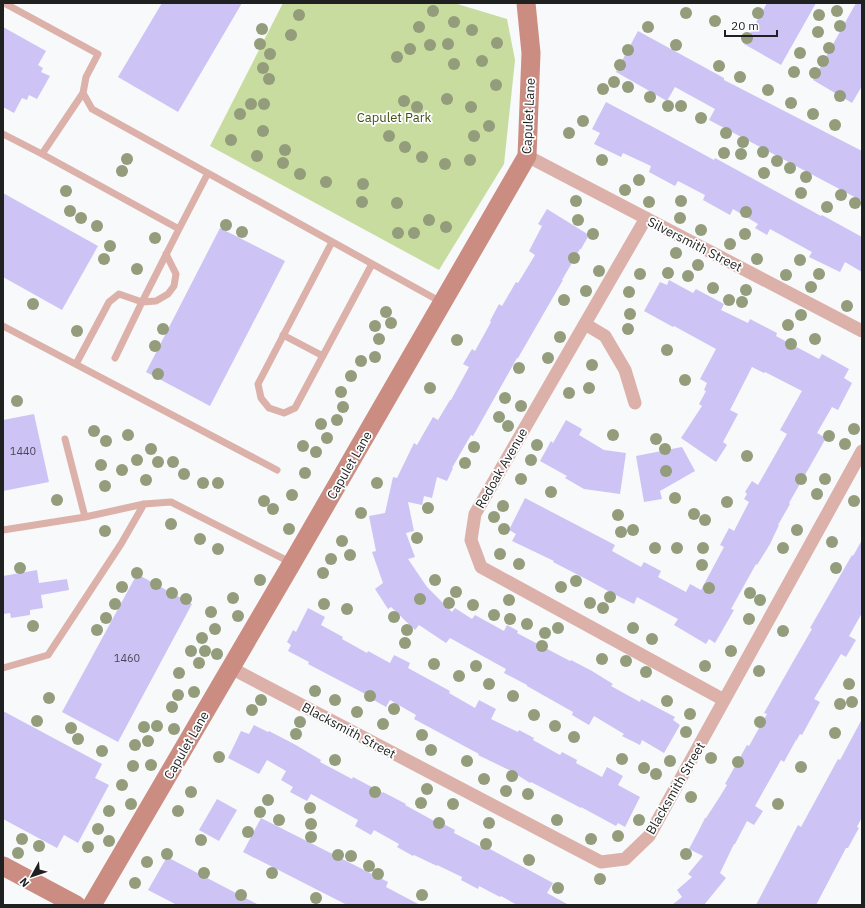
<svg xmlns="http://www.w3.org/2000/svg" width="865" height="908" font-family="'IBM Plex Sans',sans-serif">
<style>
.green{fill:#c8dc9f}
.building{fill:#cdc4f5}
.lines{fill:none;stroke-linecap:round;stroke-linejoin:round}
.lane{stroke:#dcb1a9;stroke-width:7}
.street{stroke:#dcb1a9;stroke-width:13}
.secondary{stroke:#cb8d82;stroke-width:19}
.tree{fill:#939c7b}
.labels{text-anchor:middle;stroke-width:3.5;stroke-linejoin:round;paint-order:stroke}
.number-label{font-size:11px;fill:#4a4955}
.street-label{font-size:13px;fill:#1f2020;stroke:#fff}
.park-label{font-size:13px;fill:#415013;stroke:#fff}
</style>
<rect width="100%" height="100%" fill="#f7f9fb"/>
<path class="green" d="M283,3h171l53,16 8,41 -11,104 -65,106 -229,-124z"/>
<path class="building" d="M162,3h80l-64,109 -60,-35z
M767,3h49l-35,62 -37,-21z
M856,3h6v83l-10,17 -39,-23z
M3,27l43,24 -8,14 5,3 -2,4 9,4 -13,23 -8,-4 -2,5 -5,-2 -8,15 -11,-6z
M638,31l86,47v2l138,71v50l-153,-81 6,-11 -40,-22 -8,14 -51,-29z
M606,102l49,26 59,32 1,-2 106,58 1,-1 40,22v35l-17,-10 -5,10 -31,-15 3,-5 -42,-23 -3,6 -12,-7 3,-4 -25,-15 -3,6 -27,-15 2,-5 -27,-14 -3,5 -26,-14 2,-6 -28,-13 -2,4 -27,-13 6,-11 -8,-4z
M3,193l95,53 -36,64 -59,-33z
M547,209l42,26 -8,14h-1l-18,31h1l-45,78h-1l-44,78 -2,-1 -19,33h1l-6,13 -10,-4 -5,21 -8,-2 -2,9 -14,-3 6,29 -8,2 9,24 -7,2 19,28 25,25 3,-4 17,11 3,-4 29,16 3,-6 11,6 -1,2 53,28 1,-1 21,11 21,13 -2,2 29,16 1,-3 34,18 -2,3 7,5 -16,28 -22,-13 -2,5 -18,-9 2,-2 -30,-18 -5,9 -17,-10 1,-3 -46,-26v-1l-23,-12 2,-4 -56,-31 -4,5 -27,-18 -4,5 -24,-23 -3,2 -13,-20 8,-6 -11,-31 4,-1 -7,-35 16,-3 8,-36 4,1 17,-35 3,2 16,-28 5,3 12,-20h1l18,-33 -6,-3 9,-15 3,2 16,-29 -1,-1 9,-17 3,2 14,-24 2,1 17,-28 -6,-4 13,-25 -4,-2z
M220,228l65,33 -75,145 -64,-34z
M669,280l24,13 3,-4 28,15 -3,6 27,13 2,-4 27,14 -1,3 43,23 3,-5 27,15 -5,9 8,5 -14,27 -6,-3 -15,26 9,5 -37,65 1,1 -12,21h1l-9,19 -13,21 -1,-1 -25,45 3,1 -19,33 -6,-4 -3,5 -32,-19 4,-6 -41,-22 -3,7 -24,-12 -22,-12 -35,-18 1,-1 -42,-20 4,-7 -7,-4 16,-32 90,47 -3,6 29,16 3,-5 17,9 -3,6 28,15 4,-8 11,6 23,-43 -4,-2 9,-17 5,3 15,-29 -5,-3 3,-5 -2,-2 7,-11 6,4 29,-51 -7,-4 22,-39 -37,-19 -1,1 -12,-6 -22,43 8,4 -15,28 4,3 -11,17 -35,-24 21,-32 -3,-2 7,-13 -2,-1 3,-7 -7,-4 16,-30 -42,-23 -1,1 -29,-16 16,-29 7,3z
M34,414l15,68 -46,9v-71z
M566,420l16,9 -3,6 25,15 22,3 -6,41 -36,-5 -19,-11 2,-2 -27,-15 11,-20 2,2z
M682,447l13,24 -35,20 2,8 -18,3 -8,-46z
M862,540v73l-13,23 7,4 -10,17 -5,-3 -27,45 6,3 -18,33 -2,-1 -4,7v-1l-12,22 -3,-2 -26,46 8,5 -9,14 -7,-4 -12,23h-1l-14,29 6,5 -22,27h-32l10,-8 -5,-7 15,-13 -4,-3 15,-18 -14,-7 10,-19 6,-12h1l13,-20 8,-13 -2,-1 22,-39 2,1 18,-32 -3,-1 30,-53 18,-31 -2,-1 42,-73 1,1z
M37,570l2,13 28,-4 2,11 -28,5 2,13 -13,2v5l-19,3 -1,-5 -7,1v-38z
M137,574l55,30 -74,138 -56,-30z
M308,608l17,9 -4,8 22,12 -1,2 25,14 1,-2 22,12 4,-8 16,8 -2,5 42,23 -1,2 26,15 4,-8 17,9 -5,10 27,13 1,-2 15,8 -1,2 27,15 2,-3 15,8 -1,3 26,14 5,-10 16,9 -5,9 22,12 -15,30 -7,-4 -2,3 -35,-19v1l-50,-26 -1,1 -19,-12 -33,-16 1,-1 -65,-35 2,-4 -26,-15 -4,7 -16,-9 1,-1 -63,-33 1,-2 -21,-11 3,-6 -4,-3 6,-12 3,2z
M3,711l99,53 -7,14 14,7 -31,58 -14,-8 -7,13 -54,-29z
M862,719v98l-5,10 2,1 -4,7 -7,13h-2l-30,57h-60l42,-80 3,2 37,-68 2,1z
M254,725l14,7 1,-1 25,13 27,16 -1,2 32,17 1,-2 30,16v-1l23,12 -1,1 31,17v-2l19,10 -1,3 33,17 1,-2 65,35 -6,10 22,12h-52l-16,-9 -1,1 -21,-11 -1,3 -17,-9 1,-3 -25,-12v1l-23,-11 -1,1 -16,-9 2,-3 -25,-14 -3,5 -16,-9 3,-6 -47,-26 -4,7 -17,-9 3,-5 -12,-7 5,-9 -19,-11 -8,14 -31,-16 13,-27 8,3z
M217,799l20,11 -18,31 -20,-11z
M261,818l127,64 -2,5 34,18h-73l-104,-53z
M167,857l92,48h-82l-29,-15z"/>
<g class="lines">
<path class="lane" d="M4,3l94,51 -12,23 -3,16 9,16 351,194
M83,93l-41,61 137,75 29,-56
M3,134l39,20
M332,242l-74,142 3,14 8,10 15,5 11,-5 77,-144
M142,302l37,-73
M142,302l14,-1 12,-7 6,-8 2,-12 -10,-20
M3,326l274,144
M283,335l40,21
M76,364l33,-62 10,-8 23,8 -27,56
M65,439l20,78
M3,530l82,-13 59,-13 27,-2 121,61
M3,668l45,-13 73,-111 23,-40"/>
<path class="street" d="M527,156l335,175
M646,218l-171,296 -4,26 10,27 243,133
M585,324l20,12 20,34 10,33
M231,668l370,194 24,-3 24,-23 213,-385"/>
<path class="secondary" d="M3,866l73,39
M92,905l200,-342 235,-407 4,-103 -5,-50"/>
</g>
<g class="tree">
<circle cx="433" cy="11" r="6"/>
<circle cx="837" cy="11" r="6"/>
<circle cx="686" cy="13" r="6"/>
<circle cx="758" cy="13" r="6"/>
<circle cx="299" cy="15" r="6"/>
<circle cx="819" cy="15" r="6"/>
<circle cx="715" cy="21" r="6"/>
<circle cx="454" cy="22" r="6"/>
<circle cx="840" cy="26" r="6"/>
<circle cx="419" cy="27" r="6"/>
<circle cx="648" cy="27" r="6"/>
<circle cx="262" cy="29" r="6"/>
<circle cx="472" cy="30" r="6"/>
<circle cx="818" cy="32" r="6"/>
<circle cx="291" cy="35" r="6"/>
<circle cx="747" cy="38" r="6"/>
<circle cx="497" cy="43" r="6"/>
<circle cx="260" cy="44" r="6"/>
<circle cx="448" cy="44" r="6"/>
<circle cx="430" cy="45" r="6"/>
<circle cx="676" cy="45" r="6"/>
<circle cx="829" cy="48" r="6"/>
<circle cx="410" cy="49" r="6"/>
<circle cx="628" cy="50" r="6"/>
<circle cx="800" cy="53" r="6"/>
<circle cx="270" cy="54" r="6"/>
<circle cx="397" cy="57" r="6"/>
<circle cx="482" cy="61" r="6"/>
<circle cx="823" cy="61" r="6"/>
<circle cx="454" cy="64" r="6"/>
<circle cx="620" cy="65" r="6"/>
<circle cx="719" cy="66" r="6"/>
<circle cx="263" cy="68" r="6"/>
<circle cx="794" cy="72" r="6"/>
<circle cx="815" cy="73" r="6"/>
<circle cx="740" cy="77" r="6"/>
<circle cx="269" cy="79" r="6"/>
<circle cx="614" cy="82" r="6"/>
<circle cx="496" cy="85" r="6"/>
<circle cx="628" cy="87" r="6"/>
<circle cx="603" cy="89" r="6"/>
<circle cx="768" cy="90" r="6"/>
<circle cx="840" cy="96" r="6"/>
<circle cx="650" cy="97" r="6"/>
<circle cx="447" cy="99" r="6"/>
<circle cx="404" cy="101" r="6"/>
<circle cx="791" cy="103" r="6"/>
<circle cx="251" cy="104" r="6"/>
<circle cx="264" cy="104" r="6"/>
<circle cx="668" cy="106" r="6"/>
<circle cx="681" cy="106" r="6"/>
<circle cx="417" cy="107" r="6"/>
<circle cx="471" cy="107" r="6"/>
<circle cx="240" cy="114" r="6"/>
<circle cx="813" cy="114" r="6"/>
<circle cx="701" cy="118" r="6"/>
<circle cx="583" cy="121" r="6"/>
<circle cx="835" cy="125" r="6"/>
<circle cx="489" cy="126" r="6"/>
<circle cx="263" cy="131" r="6"/>
<circle cx="569" cy="133" r="6"/>
<circle cx="726" cy="133" r="6"/>
<circle cx="389" cy="136" r="6"/>
<circle cx="474" cy="136" r="6"/>
<circle cx="231" cy="140" r="6"/>
<circle cx="743" cy="142" r="6"/>
<circle cx="405" cy="147" r="6"/>
<circle cx="285" cy="150" r="6"/>
<circle cx="763" cy="152" r="6"/>
<circle cx="724" cy="153" r="6"/>
<circle cx="741" cy="154" r="6"/>
<circle cx="257" cy="156" r="6"/>
<circle cx="422" cy="157" r="6"/>
<circle cx="127" cy="159" r="6"/>
<circle cx="470" cy="160" r="6"/>
<circle cx="602" cy="160" r="6"/>
<circle cx="777" cy="161" r="6"/>
<circle cx="283" cy="163" r="6"/>
<circle cx="445" cy="164" r="6"/>
<circle cx="790" cy="168" r="6"/>
<circle cx="122" cy="171" r="6"/>
<circle cx="764" cy="173" r="6"/>
<circle cx="300" cy="174" r="6"/>
<circle cx="806" cy="177" r="6"/>
<circle cx="639" cy="180" r="6"/>
<circle cx="326" cy="182" r="6"/>
<circle cx="363" cy="184" r="6"/>
<circle cx="625" cy="190" r="6"/>
<circle cx="66" cy="191" r="6"/>
<circle cx="801" cy="193" r="6"/>
<circle cx="841" cy="195" r="6"/>
<circle cx="576" cy="201" r="6"/>
<circle cx="681" cy="201" r="6"/>
<circle cx="362" cy="202" r="6"/>
<circle cx="649" cy="202" r="6"/>
<circle cx="397" cy="203" r="6"/>
<circle cx="855" cy="203" r="6"/>
<circle cx="827" cy="207" r="6"/>
<circle cx="70" cy="211" r="6"/>
<circle cx="746" cy="212" r="6"/>
<circle cx="81" cy="218" r="6"/>
<circle cx="680" cy="218" r="6"/>
<circle cx="429" cy="220" r="6"/>
<circle cx="578" cy="220" r="6"/>
<circle cx="226" cy="225" r="6"/>
<circle cx="97" cy="226" r="6"/>
<circle cx="446" cy="227" r="6"/>
<circle cx="701" cy="230" r="6"/>
<circle cx="242" cy="232" r="6"/>
<circle cx="398" cy="233" r="6"/>
<circle cx="414" cy="233" r="6"/>
<circle cx="593" cy="234" r="6"/>
<circle cx="745" cy="234" r="6"/>
<circle cx="155" cy="238" r="6"/>
<circle cx="730" cy="244" r="6"/>
<circle cx="110" cy="246" r="6"/>
<circle cx="676" cy="253" r="6"/>
<circle cx="574" cy="258" r="6"/>
<circle cx="104" cy="259" r="6"/>
<circle cx="757" cy="259" r="6"/>
<circle cx="800" cy="260" r="6"/>
<circle cx="698" cy="265" r="6"/>
<circle cx="137" cy="269" r="6"/>
<circle cx="599" cy="271" r="6"/>
<circle cx="668" cy="273" r="6"/>
<circle cx="640" cy="274" r="6"/>
<circle cx="819" cy="274" r="6"/>
<circle cx="786" cy="275" r="6"/>
<circle cx="688" cy="276" r="6"/>
<circle cx="811" cy="287" r="6"/>
<circle cx="713" cy="288" r="6"/>
<circle cx="746" cy="290" r="6"/>
<circle cx="586" cy="291" r="6"/>
<circle cx="629" cy="292" r="6"/>
<circle cx="564" cy="300" r="6"/>
<circle cx="729" cy="300" r="6"/>
<circle cx="742" cy="302" r="6"/>
<circle cx="33" cy="304" r="6"/>
<circle cx="847" cy="306" r="6"/>
<circle cx="386" cy="312" r="6"/>
<circle cx="630" cy="314" r="6"/>
<circle cx="801" cy="315" r="6"/>
<circle cx="391" cy="323" r="6"/>
<circle cx="788" cy="325" r="6"/>
<circle cx="375" cy="326" r="6"/>
<circle cx="163" cy="329" r="6"/>
<circle cx="628" cy="329" r="6"/>
<circle cx="77" cy="331" r="6"/>
<circle cx="560" cy="337" r="6"/>
<circle cx="379" cy="339" r="6"/>
<circle cx="815" cy="339" r="6"/>
<circle cx="457" cy="340" r="6"/>
<circle cx="791" cy="344" r="6"/>
<circle cx="155" cy="346" r="6"/>
<circle cx="667" cy="350" r="6"/>
<circle cx="375" cy="357" r="6"/>
<circle cx="548" cy="358" r="6"/>
<circle cx="361" cy="361" r="6"/>
<circle cx="592" cy="365" r="6"/>
<circle cx="519" cy="368" r="6"/>
<circle cx="158" cy="374" r="6"/>
<circle cx="351" cy="376" r="6"/>
<circle cx="685" cy="380" r="6"/>
<circle cx="430" cy="388" r="6"/>
<circle cx="589" cy="388" r="6"/>
<circle cx="341" cy="392" r="6"/>
<circle cx="569" cy="393" r="6"/>
<circle cx="505" cy="398" r="6"/>
<circle cx="17" cy="401" r="6"/>
<circle cx="521" cy="406" r="6"/>
<circle cx="343" cy="407" r="6"/>
<circle cx="499" cy="417" r="6"/>
<circle cx="337" cy="420" r="6"/>
<circle cx="321" cy="424" r="6"/>
<circle cx="508" cy="426" r="6"/>
<circle cx="854" cy="429" r="6"/>
<circle cx="94" cy="431" r="6"/>
<circle cx="128" cy="435" r="6"/>
<circle cx="613" cy="435" r="6"/>
<circle cx="829" cy="436" r="6"/>
<circle cx="327" cy="438" r="6"/>
<circle cx="656" cy="439" r="6"/>
<circle cx="106" cy="441" r="6"/>
<circle cx="845" cy="444" r="6"/>
<circle cx="537" cy="445" r="6"/>
<circle cx="303" cy="446" r="6"/>
<circle cx="474" cy="447" r="6"/>
<circle cx="151" cy="449" r="6"/>
<circle cx="665" cy="449" r="6"/>
<circle cx="316" cy="452" r="6"/>
<circle cx="747" cy="456" r="6"/>
<circle cx="137" cy="460" r="6"/>
<circle cx="531" cy="460" r="6"/>
<circle cx="158" cy="462" r="6"/>
<circle cx="173" cy="462" r="6"/>
<circle cx="465" cy="463" r="6"/>
<circle cx="101" cy="465" r="6"/>
<circle cx="122" cy="470" r="6"/>
<circle cx="666" cy="471" r="6"/>
<circle cx="305" cy="473" r="6"/>
<circle cx="184" cy="474" r="6"/>
<circle cx="521" cy="479" r="6"/>
<circle cx="801" cy="479" r="6"/>
<circle cx="825" cy="479" r="6"/>
<circle cx="146" cy="480" r="6"/>
<circle cx="203" cy="483" r="6"/>
<circle cx="218" cy="483" r="6"/>
<circle cx="377" cy="483" r="6"/>
<circle cx="105" cy="486" r="6"/>
<circle cx="551" cy="492" r="6"/>
<circle cx="817" cy="494" r="6"/>
<circle cx="292" cy="495" r="6"/>
<circle cx="675" cy="498" r="6"/>
<circle cx="57" cy="500" r="6"/>
<circle cx="264" cy="501" r="6"/>
<circle cx="854" cy="501" r="6"/>
<circle cx="727" cy="502" r="6"/>
<circle cx="503" cy="506" r="6"/>
<circle cx="428" cy="508" r="6"/>
<circle cx="273" cy="509" r="6"/>
<circle cx="361" cy="513" r="6"/>
<circle cx="694" cy="514" r="6"/>
<circle cx="618" cy="515" r="6"/>
<circle cx="494" cy="517" r="6"/>
<circle cx="705" cy="520" r="6"/>
<circle cx="171" cy="524" r="6"/>
<circle cx="289" cy="529" r="6"/>
<circle cx="504" cy="529" r="6"/>
<circle cx="633" cy="530" r="6"/>
<circle cx="797" cy="530" r="6"/>
<circle cx="105" cy="531" r="6"/>
<circle cx="621" cy="532" r="6"/>
<circle cx="417" cy="538" r="6"/>
<circle cx="200" cy="539" r="6"/>
<circle cx="342" cy="541" r="6"/>
<circle cx="832" cy="542" r="6"/>
<circle cx="655" cy="548" r="6"/>
<circle cx="677" cy="548" r="6"/>
<circle cx="703" cy="548" r="6"/>
<circle cx="783" cy="548" r="6"/>
<circle cx="218" cy="549" r="6"/>
<circle cx="500" cy="554" r="6"/>
<circle cx="350" cy="555" r="6"/>
<circle cx="331" cy="559" r="6"/>
<circle cx="519" cy="564" r="6"/>
<circle cx="702" cy="565" r="6"/>
<circle cx="20" cy="568" r="6"/>
<circle cx="836" cy="568" r="6"/>
<circle cx="137" cy="573" r="6"/>
<circle cx="323" cy="573" r="6"/>
<circle cx="260" cy="580" r="6"/>
<circle cx="435" cy="580" r="6"/>
<circle cx="576" cy="581" r="6"/>
<circle cx="156" cy="584" r="6"/>
<circle cx="122" cy="587" r="6"/>
<circle cx="561" cy="587" r="6"/>
<circle cx="709" cy="588" r="6"/>
<circle cx="456" cy="592" r="6"/>
<circle cx="172" cy="593" r="6"/>
<circle cx="750" cy="593" r="6"/>
<circle cx="610" cy="597" r="6"/>
<circle cx="233" cy="598" r="6"/>
<circle cx="186" cy="599" r="6"/>
<circle cx="420" cy="599" r="6"/>
<circle cx="509" cy="600" r="6"/>
<circle cx="760" cy="600" r="6"/>
<circle cx="449" cy="603" r="6"/>
<circle cx="590" cy="603" r="6"/>
<circle cx="115" cy="604" r="6"/>
<circle cx="324" cy="604" r="6"/>
<circle cx="473" cy="605" r="6"/>
<circle cx="603" cy="608" r="6"/>
<circle cx="347" cy="609" r="6"/>
<circle cx="211" cy="612" r="6"/>
<circle cx="494" cy="615" r="6"/>
<circle cx="238" cy="616" r="6"/>
<circle cx="394" cy="617" r="6"/>
<circle cx="106" cy="618" r="6"/>
<circle cx="510" cy="619" r="6"/>
<circle cx="749" cy="619" r="6"/>
<circle cx="527" cy="624" r="6"/>
<circle cx="33" cy="626" r="6"/>
<circle cx="558" cy="628" r="6"/>
<circle cx="633" cy="628" r="6"/>
<circle cx="215" cy="629" r="6"/>
<circle cx="97" cy="630" r="6"/>
<circle cx="407" cy="630" r="6"/>
<circle cx="783" cy="631" r="6"/>
<circle cx="545" cy="633" r="6"/>
<circle cx="202" cy="638" r="6"/>
<circle cx="652" cy="639" r="6"/>
<circle cx="405" cy="643" r="6"/>
<circle cx="542" cy="646" r="6"/>
<circle cx="191" cy="651" r="6"/>
<circle cx="205" cy="651" r="6"/>
<circle cx="731" cy="651" r="6"/>
<circle cx="217" cy="654" r="6"/>
<circle cx="602" cy="659" r="6"/>
<circle cx="626" cy="661" r="6"/>
<circle cx="199" cy="663" r="6"/>
<circle cx="434" cy="664" r="6"/>
<circle cx="476" cy="666" r="6"/>
<circle cx="705" cy="666" r="6"/>
<circle cx="759" cy="671" r="6"/>
<circle cx="646" cy="672" r="6"/>
<circle cx="179" cy="673" r="6"/>
<circle cx="459" cy="676" r="6"/>
<circle cx="489" cy="684" r="6"/>
<circle cx="849" cy="684" r="6"/>
<circle cx="315" cy="691" r="6"/>
<circle cx="194" cy="692" r="6"/>
<circle cx="178" cy="695" r="6"/>
<circle cx="370" cy="696" r="6"/>
<circle cx="513" cy="696" r="6"/>
<circle cx="49" cy="698" r="6"/>
<circle cx="261" cy="700" r="6"/>
<circle cx="335" cy="700" r="6"/>
<circle cx="667" cy="701" r="6"/>
<circle cx="852" cy="702" r="6"/>
<circle cx="840" cy="704" r="6"/>
<circle cx="172" cy="707" r="6"/>
<circle cx="394" cy="709" r="6"/>
<circle cx="252" cy="710" r="6"/>
<circle cx="357" cy="712" r="6"/>
<circle cx="690" cy="714" r="6"/>
<circle cx="534" cy="715" r="6"/>
<circle cx="37" cy="721" r="6"/>
<circle cx="300" cy="722" r="6"/>
<circle cx="760" cy="722" r="6"/>
<circle cx="383" cy="724" r="6"/>
<circle cx="157" cy="726" r="6"/>
<circle cx="555" cy="726" r="6"/>
<circle cx="144" cy="727" r="6"/>
<circle cx="71" cy="728" r="6"/>
<circle cx="174" cy="729" r="6"/>
<circle cx="686" cy="732" r="6"/>
<circle cx="835" cy="733" r="6"/>
<circle cx="296" cy="734" r="6"/>
<circle cx="422" cy="735" r="6"/>
<circle cx="574" cy="737" r="6"/>
<circle cx="78" cy="739" r="6"/>
<circle cx="148" cy="741" r="6"/>
<circle cx="135" cy="745" r="6"/>
<circle cx="431" cy="750" r="6"/>
<circle cx="102" cy="751" r="6"/>
<circle cx="219" cy="757" r="6"/>
<circle cx="711" cy="758" r="6"/>
<circle cx="622" cy="759" r="6"/>
<circle cx="335" cy="760" r="6"/>
<circle cx="467" cy="761" r="6"/>
<circle cx="670" cy="761" r="6"/>
<circle cx="738" cy="762" r="6"/>
<circle cx="151" cy="765" r="6"/>
<circle cx="133" cy="766" r="6"/>
<circle cx="801" cy="767" r="6"/>
<circle cx="644" cy="768" r="6"/>
<circle cx="656" cy="774" r="6"/>
<circle cx="512" cy="776" r="6"/>
<circle cx="484" cy="779" r="6"/>
<circle cx="122" cy="785" r="6"/>
<circle cx="427" cy="789" r="6"/>
<circle cx="506" cy="791" r="6"/>
<circle cx="191" cy="792" r="6"/>
<circle cx="375" cy="792" r="6"/>
<circle cx="528" cy="794" r="6"/>
<circle cx="691" cy="797" r="6"/>
<circle cx="268" cy="800" r="6"/>
<circle cx="421" cy="803" r="6"/>
<circle cx="131" cy="804" r="6"/>
<circle cx="453" cy="804" r="6"/>
<circle cx="778" cy="804" r="6"/>
<circle cx="310" cy="808" r="6"/>
<circle cx="109" cy="811" r="6"/>
<circle cx="178" cy="811" r="6"/>
<circle cx="260" cy="812" r="6"/>
<circle cx="279" cy="820" r="6"/>
<circle cx="557" cy="820" r="6"/>
<circle cx="639" cy="820" r="6"/>
<circle cx="439" cy="823" r="6"/>
<circle cx="489" cy="823" r="6"/>
<circle cx="311" cy="824" r="6"/>
<circle cx="98" cy="829" r="6"/>
<circle cx="248" cy="832" r="6"/>
<circle cx="618" cy="836" r="6"/>
<circle cx="311" cy="837" r="6"/>
<circle cx="22" cy="839" r="6"/>
<circle cx="591" cy="839" r="6"/>
<circle cx="201" cy="840" r="6"/>
<circle cx="109" cy="841" r="6"/>
<circle cx="486" cy="844" r="6"/>
<circle cx="39" cy="846" r="6"/>
<circle cx="88" cy="847" r="6"/>
<circle cx="18" cy="853" r="6"/>
<circle cx="167" cy="854" r="6"/>
<circle cx="686" cy="854" r="6"/>
<circle cx="338" cy="855" r="6"/>
<circle cx="351" cy="856" r="6"/>
<circle cx="529" cy="860" r="6"/>
<circle cx="147" cy="862" r="6"/>
<circle cx="369" cy="866" r="6"/>
<circle cx="204" cy="873" r="6"/>
<circle cx="272" cy="873" r="6"/>
<circle cx="378" cy="874" r="6"/>
<circle cx="600" cy="879" r="6"/>
<circle cx="135" cy="883" r="6"/>
<circle cx="558" cy="888" r="6"/>
<circle cx="241" cy="895" r="6"/>
<circle cx="422" cy="895" r="6"/>
<circle cx="316" cy="898" r="6"/>
</g>
<g class="labels">
<g class="number-label">
<text x="23" y="455">1440</text>
<text x="127" y="662">1460</text>
</g>
<g class="street-label">
<text transform="translate(528 116) rotate(-87)" y="5">Capulet Lane</text>
<text transform="translate(695 244) rotate(27)" y="5">Silversmith Street</text>
<text transform="translate(349 465) rotate(-60)" y="5">Capulet Lane</text>
<text transform="translate(501 468) rotate(-60)" y="5">Redoak Avenue</text>
<text transform="translate(349 730) rotate(28)" y="5">Blacksmith Street</text>
<text transform="translate(186 745) rotate(-60)" y="5">Capulet Lane</text>
<text transform="translate(675 788) rotate(-60)" y="5">Blacksmith Street</text>
</g>
<g class="park-label">
<text x="394" y="122">Capulet Park</text>
</g>
</g>
<rect width="865" height="908" fill="none" stroke="#1f2020" stroke-width="8"/>
<g transform="translate(32 876) rotate(230)" stroke="#ffffff" stroke-width="3" paint-order="stroke">
<path d="M0-3L7 15L0 10L-7 15Z" fill="#1f2020"/>
<text y="-6" font-size="11" font-weight="bold" text-anchor="middle" fill="#1f2020">N</text>
</g>
<path d="M725 30v6h52v-6" fill="none" stroke="#1f2020" stroke-width="2"/>
<text x="731" y="30" font-size="12" fill="#1f2020" stroke="#ffffff" stroke-width="3" paint-order="stroke">20 m</text>
</svg>
